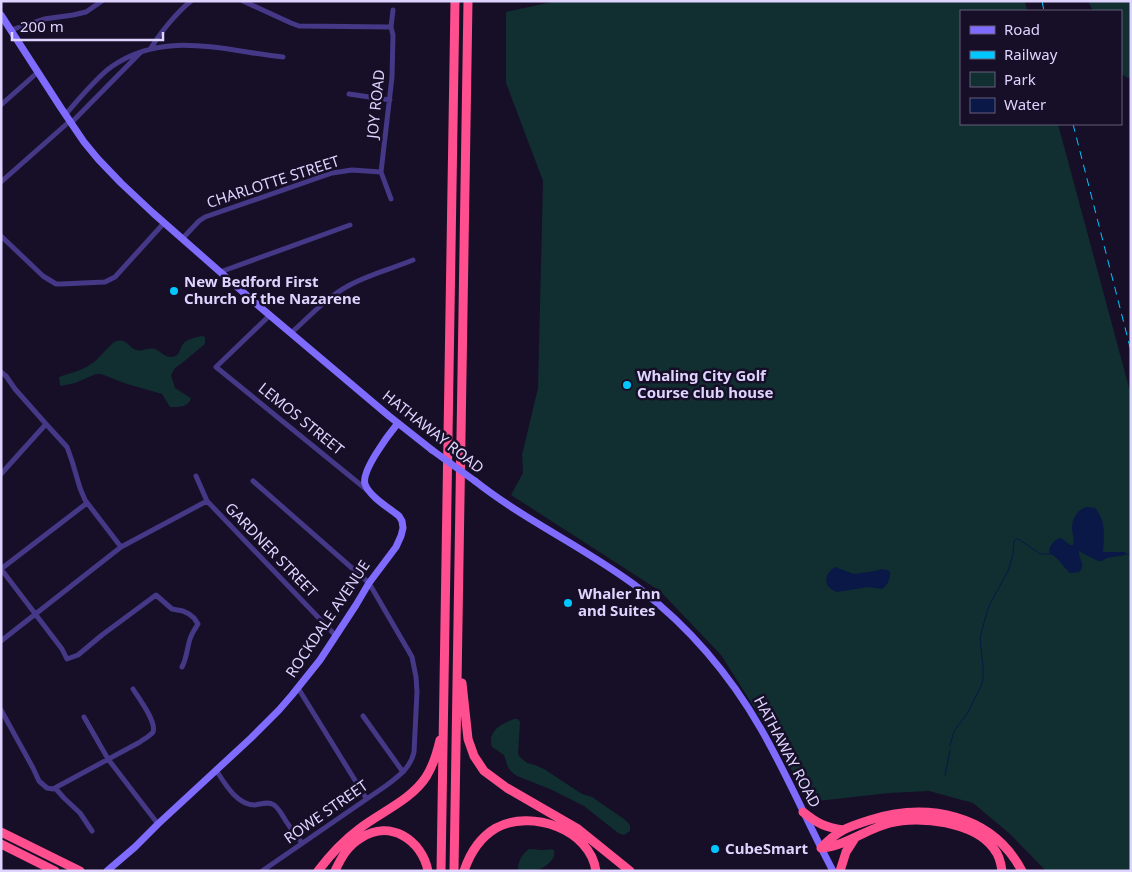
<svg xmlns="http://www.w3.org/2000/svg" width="1132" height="872" font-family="'Noto Sans',sans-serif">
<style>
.green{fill:#112e31}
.water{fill:#091846}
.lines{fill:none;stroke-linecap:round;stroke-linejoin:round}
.stream{stroke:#091846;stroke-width:1}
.minor{stroke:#453887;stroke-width:5}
.secondary{stroke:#806bff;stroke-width:7}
.motorway{stroke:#ff4f8f;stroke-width:9}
.rail{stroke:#00c7ff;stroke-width:1;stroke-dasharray:8 6;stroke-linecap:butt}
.secondary-bridge{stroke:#806bff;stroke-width:7}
.poi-dot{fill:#00c7ff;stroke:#160f27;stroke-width:2}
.labels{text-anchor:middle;stroke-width:5;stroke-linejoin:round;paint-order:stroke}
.street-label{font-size:15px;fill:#ded4ff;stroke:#160f27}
.poi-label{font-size:15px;font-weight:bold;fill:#ded4ff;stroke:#160f27;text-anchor:start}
</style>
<rect width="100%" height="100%" fill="#160f27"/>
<path class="green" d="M557,1h468l2,10h-66v113h97l73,271v476h-85l-36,-37 -37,-31 -44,-12 -40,2 -80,9 -34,-62 -54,-85 -61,-64 -149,-96 12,-22 -1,-18 16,-67 5,-207 -37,-98v-71z
M1088,1h43v76l-3,1 -7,-4v-63h-28z
M202,336l3,1v7l-23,19 -7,5 -4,7 4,13 14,9 2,2c-4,9 -13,8 -21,8l-8,-13 -38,-11 -23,-9h-5l-21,9 -14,3 -1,-1 -1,-8c11,-4 22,-6 32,-13 9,-5 18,-20 25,-23 11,-3 12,6 20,9 6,2 13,-3 19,-1 6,2 10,9 17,8 9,-1 7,-9 12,-14 4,-4 12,-6 18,-7z
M514,719h4l2,3 -2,31 1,3 8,7 8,2 9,4 38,25 10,3 32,22 6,6v6l-6,4 -6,-2 -34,-27 -34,-17 -33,-13c-11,-8 -9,-10 -13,-21l-12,-8c-5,-16 9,-23 22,-28z
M529,849c5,0 10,1 14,1 4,0 7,-1 11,0 1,5 0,7 -3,11 -10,11 -19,10 -33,10 0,-10 3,-16 11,-22z"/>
<path class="water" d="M1086,507l9,1c11,12 9,28 8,44h22v3l-18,3 -5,3h-4l-10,-5 -9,-5c-1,9 8,12 0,21l-9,1c-8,-7 -10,-15 -20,-19l-1,-4c2,-6 6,-11 12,-12l9,7h3c2,-7 -1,-11 -1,-17 0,-10 6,-18 14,-21z
M835,567l19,7 21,-3 6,-2 6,1 3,2c1,6 -2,13 -8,17l-14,-2 -31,5c-14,-5 -14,-17 -2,-25z"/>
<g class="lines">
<path class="stream" d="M1124,554h7
M950,746l4,-15 13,-17 14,-28 2,-6v-12l-3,-30 3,-12 6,-20 19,-35 5,-16 1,-14 3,-2 3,1 20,14h10
M945,776l5,-26"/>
<path class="minor" d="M243,1l48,22 8,3 92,1
M11,30l33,-11 29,-4 13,-3 16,-11
M151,48c9,-15 26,-36 40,-47
M349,94l41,6
M1,105l37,-33
M65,115c13,-15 31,-37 46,-48 53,-38 113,-16 172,-10
M71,123l69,-70
M1,182l69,-61
M391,199l-10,-27 11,-95 1,-42 -2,-8 2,-17
M1,236l42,40 13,8h5l44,-2 10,-5 49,-54
M182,239l17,-18 6,-4 127,-44 20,-3 29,2
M220,272l130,-47
M270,315l-54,52 151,123
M291,333c18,-16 35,-35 57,-47 19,-11 43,-17 65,-26
M1,372l5,4 9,13 31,35 21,23 5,14 8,27 5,12 36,47
M1,474l45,-50
M196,476l11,25 129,135
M253,481l116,102 39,67 4,7 4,20 1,15 -3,60c-3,15 -15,24 -27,33l-125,86
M1,569l61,80 5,10 11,-4 24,-20 54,-40 16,14 11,2 6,3 5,4 4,6c-3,5 -6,9 -8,15 -3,9 -3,19 -8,28
M1,569l86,-66
M1,641l120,-94 86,-46
M298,688l68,110
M1,710l32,58 6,13 8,7 6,1 87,-47c4,-3 10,-6 13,-10 4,-10 -15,-35 -20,-43
M363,716l40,56
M84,717l24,42 50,65
M216,770c9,14 21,35 39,35 7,-1 13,-4 19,0 6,4 10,14 14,19 4,7 9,13 14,19
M56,789l8,9 16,15 12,18"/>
<path class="secondary" d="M1,15l60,93 23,34 14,17 23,24 32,30 107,94 129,109 43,34
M475,481c52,41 113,68 165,108 49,38 90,86 121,140 26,45 47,95 72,142
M107,871l28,-24 23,-23 93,-86 28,-28 13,-15 28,-35 36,-55 13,-22 27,-36 5,-11 2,-8 -1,-7 -3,-5c-10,-8 -30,-20 -34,-32 -4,-13 24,-50 33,-61"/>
<path class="motorway" d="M462,683l6,56 6,17 10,15 23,17 71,41 52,42
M803,812c15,12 22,15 40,18
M1,832l79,39
M1,844l54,27
M821,848c17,-18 27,-21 49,-28 57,-18 122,-6 152,51
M821,848c25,-2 45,-19 69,-25 29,-8 85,-1 104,26 5,6 7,14 8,22
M318,871c12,-16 25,-30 41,-42 22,-17 52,-29 67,-52 7,-11 11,-24 14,-37
M335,871c6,-13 13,-26 26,-33 29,-19 61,2 67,33
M441,871l14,-870
M454,871l14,-870
M464,871c6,-18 15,-33 32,-43 35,-19 94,1 100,43
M840,871l6,-19 9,-14"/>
<path class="rail" d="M1042,1l2,10
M1073,124l58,227"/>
<path class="secondary-bridge" d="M432,450l43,31"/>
</g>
<g class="poi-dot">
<circle cx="174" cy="291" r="5"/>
<circle cx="627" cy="385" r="5"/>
<circle cx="568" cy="603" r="5"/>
<circle cx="715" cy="849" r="5"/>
</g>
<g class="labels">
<g class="street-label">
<text transform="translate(376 104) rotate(-84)" y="5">JOY ROAD</text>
<text transform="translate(273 182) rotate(-18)" y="5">CHARLOTTE STREET</text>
<text transform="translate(301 419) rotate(39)" y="5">LEMOS STREET</text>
<text transform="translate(433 432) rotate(38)" y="5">HATHAWAY ROAD</text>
<text transform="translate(271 550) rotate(46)" y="5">GARDNER STREET</text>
<text transform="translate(328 619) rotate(-56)" y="5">ROCKDALE AVENUE</text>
<text transform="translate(787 752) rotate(62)" y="5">HATHAWAY ROAD</text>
<text transform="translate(326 812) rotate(-35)" y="5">ROWE STREET</text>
</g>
<g class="poi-label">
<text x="184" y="287">New Bedford First<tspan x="184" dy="17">Church of the Nazarene</tspan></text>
<text x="637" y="381">Whaling City Golf<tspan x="637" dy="17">Course club house</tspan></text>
<text x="578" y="599">Whaler Inn<tspan x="578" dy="17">and Suites</tspan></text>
<text x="725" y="854">CubeSmart</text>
</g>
</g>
<rect width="1132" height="872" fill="none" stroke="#ded4ff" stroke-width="5"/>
<rect x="960" y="10" width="162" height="115" fill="#160f27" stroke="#665e7d"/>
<rect x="970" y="26" width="25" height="8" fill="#806bff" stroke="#665e7d"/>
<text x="1004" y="35" font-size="15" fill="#ded4ff">Road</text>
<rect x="970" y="51" width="25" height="8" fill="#00c7ff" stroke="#665e7d"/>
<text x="1004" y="60" font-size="15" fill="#ded4ff">Railway</text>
<rect x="970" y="72" width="25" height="15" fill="#112e31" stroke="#665e7d"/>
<text x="1004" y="85" font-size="15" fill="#ded4ff">Park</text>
<rect x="970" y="98" width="25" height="15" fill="#091846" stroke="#665e7d"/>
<text x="1004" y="110" font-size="15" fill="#ded4ff">Water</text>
<path d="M12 32v8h151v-8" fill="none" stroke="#ded4ff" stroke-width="2.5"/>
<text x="20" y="32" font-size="15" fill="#ded4ff" stroke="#160f27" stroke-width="4" paint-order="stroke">200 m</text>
</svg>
